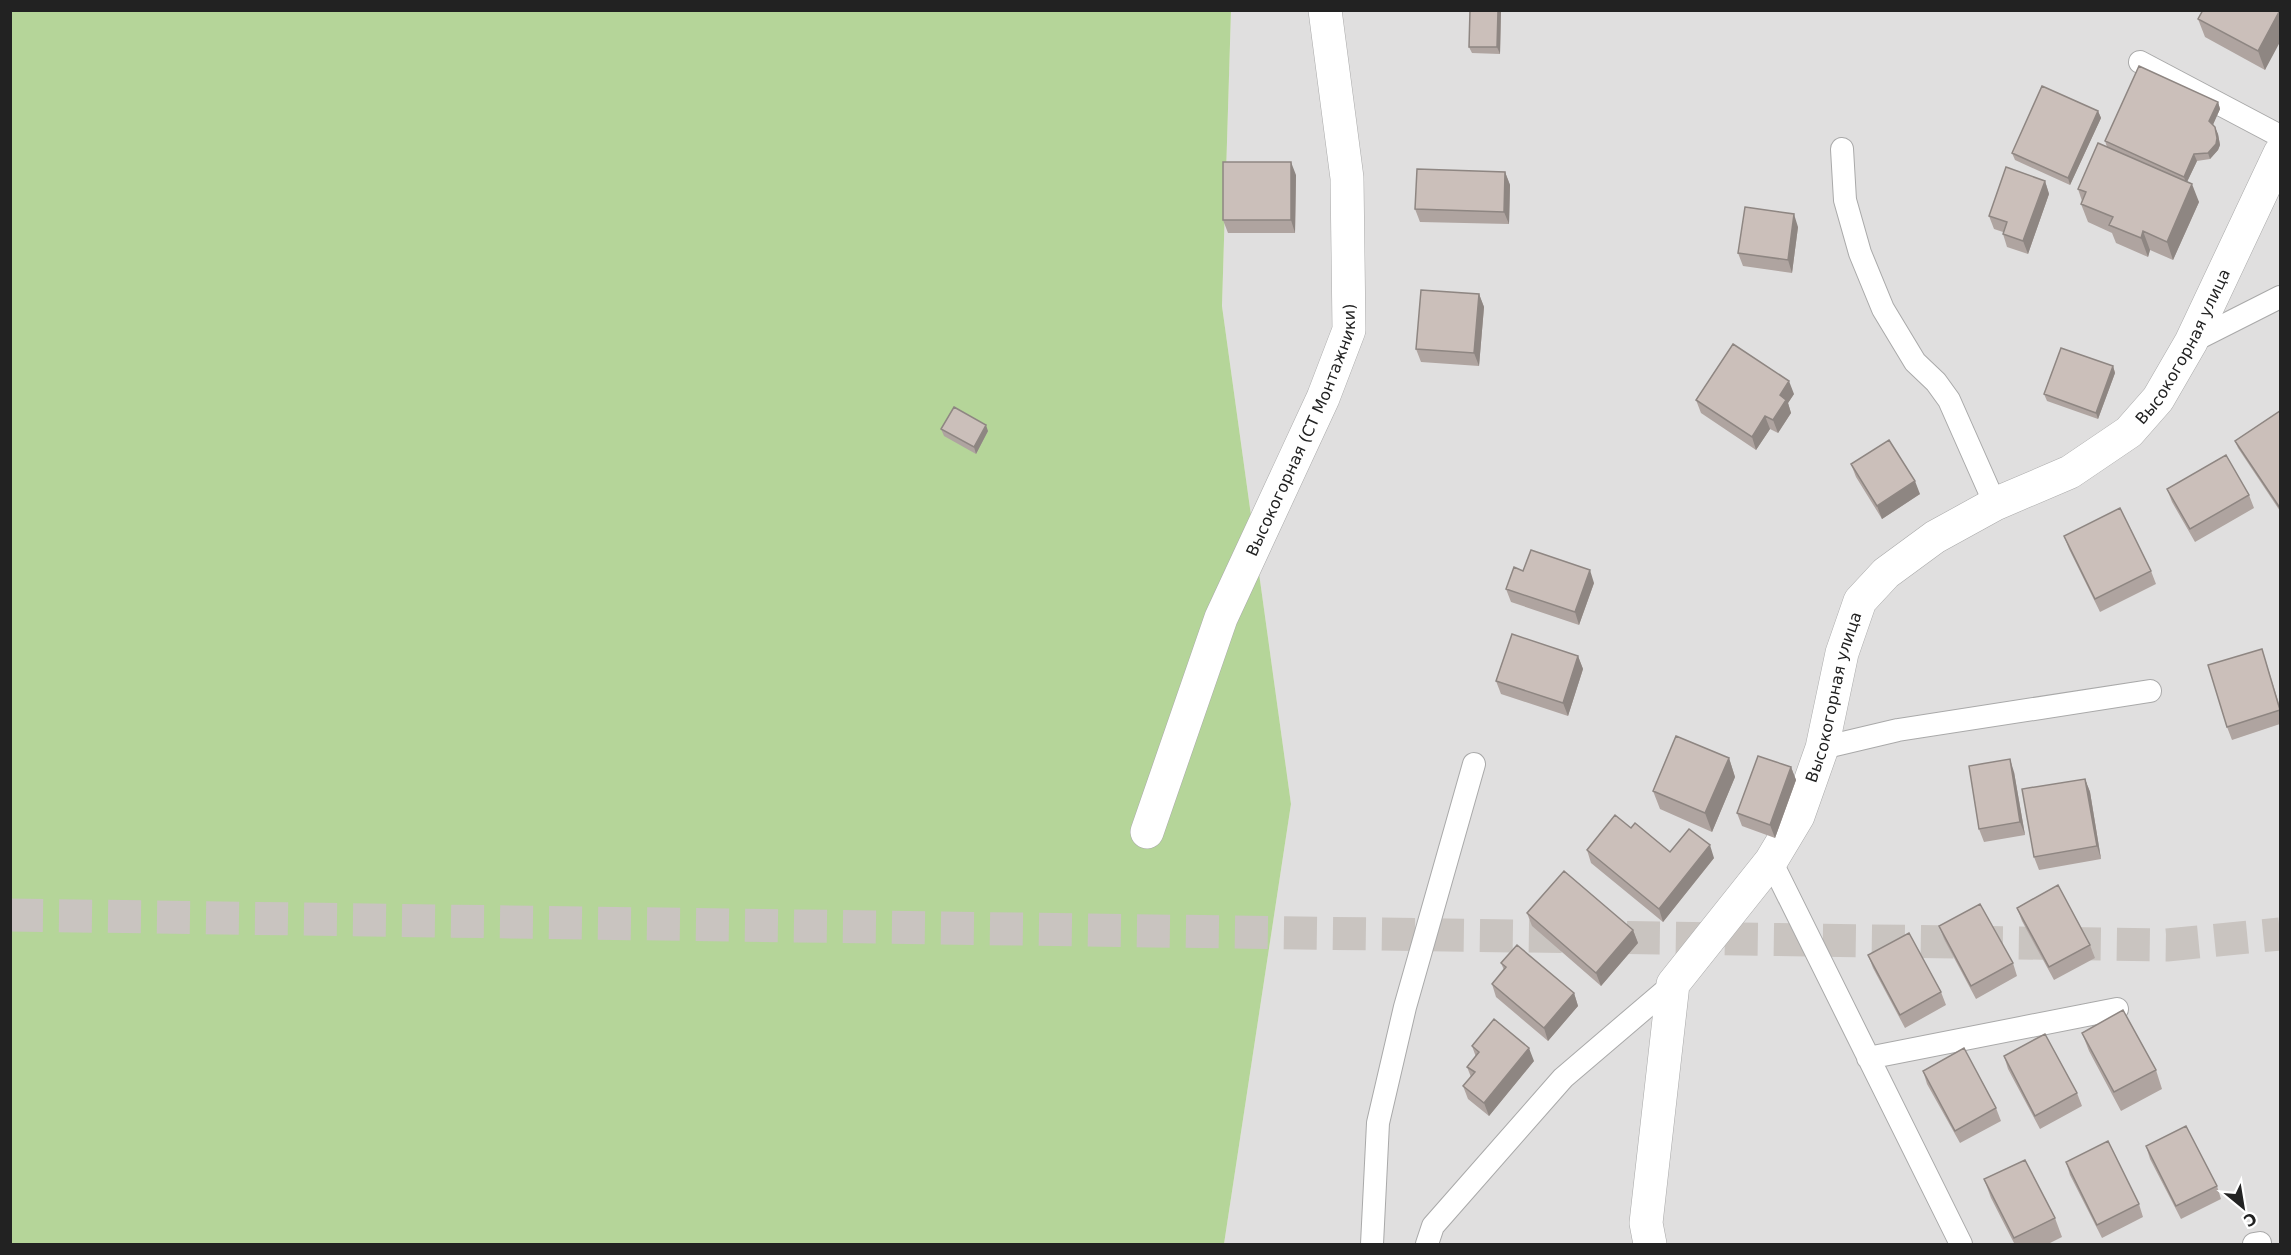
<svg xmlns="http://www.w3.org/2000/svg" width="2291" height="1255" font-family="'DejaVu Sans',sans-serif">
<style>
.residential{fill:#e0dfdf}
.forest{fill:#b5d599}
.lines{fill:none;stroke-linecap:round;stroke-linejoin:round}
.highway-tunnel{stroke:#c9c4c0;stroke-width:33;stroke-dasharray:33 16;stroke-linecap:butt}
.lane-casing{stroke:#a9a9a9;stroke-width:24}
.street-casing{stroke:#a9a9a9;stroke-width:34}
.lane{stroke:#fff;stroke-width:22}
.street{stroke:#fff;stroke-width:33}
.wall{fill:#afa4a0}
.shaded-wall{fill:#8e8682}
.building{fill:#cbbfba;stroke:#8e8682;stroke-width:1.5}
.labels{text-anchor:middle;stroke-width:4.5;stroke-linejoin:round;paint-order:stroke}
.street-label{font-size:16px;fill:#222;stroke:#fff}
</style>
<rect width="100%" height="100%" fill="#f3ede8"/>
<path class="residential" d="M1231,11h1049v1233h-1056l67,-440 -69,-498z"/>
<path class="forest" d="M10,11h1221l-9,295 69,498 -67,440h-1213z"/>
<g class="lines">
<path class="highway-tunnel" d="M10,915l2157,30 113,-11"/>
<g class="lane-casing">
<path id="lane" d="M2140,62l140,74
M1842,149l3,51 15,53 23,56 32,53 21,20 13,18 46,104
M2191,342l89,-45
M1822,748l76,-18 252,-39
M1771,861l190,383
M1868,1058l249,-49
M1372,1244l6,-121 27,-116 69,-243
M1427,1244l6,-18 130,-148 110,-94
M2254,1244l6,-1"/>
</g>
<g class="street-casing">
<g id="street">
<path id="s1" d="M1147,832l74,-214 102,-220 26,-68 -2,-152 -22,-168"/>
<path id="s2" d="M1650,1244l-4,-21 27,-239 98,-123 27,-45 24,-68 20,-95 18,-52 26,-28 49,-36 60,-33 75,-32 59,-40 29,-33 33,-57 89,-189"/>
</g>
</g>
<use href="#lane" class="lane"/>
<use href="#street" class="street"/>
</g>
<path class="wall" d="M1501,10l-1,44 -28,-1 -3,-6z
M2280,10l-15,60 -60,-33 -7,-18z
M2218,102l2,7 -7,15 5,10 2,11 -2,5 -8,9 -13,2 -10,21 12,20 -26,58 -23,-10 -2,7 -32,-14 -4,-10 -24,-11 -7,-18 1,-3 -4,-12 29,-42 -2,-6z
M2098,111l3,7 -31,67 -55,-25 -3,-7z
M1505,172l5,13 -1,39 -89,-2 -5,-13z
M1296,175l-1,58h-67l-5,-13z
M2045,181l4,13 -21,60 -21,-7 -4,-13v-2l-9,-3 -5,-13z
M1798,227l-6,46 -49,-7 -5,-13z
M1479,294l5,13 -5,59 -58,-4 -5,-13z
M2113,366l2,7 -17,46 -51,-18 -3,-7z
M1794,394l-6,9 3,10 -13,20 -8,-4 -14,21 -55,-37 -5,-13z
M2280,411v100l-42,-63 -3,-7z
M941,429l47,2 -12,23 -32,-18z
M1851,464l69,30 -38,25 -26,-42z
M2167,489l82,6 5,13 -59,34 -23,-40z
M2064,536l87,35 5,13 -56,28 -31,-63z
M1523,571l71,12 -15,42 -68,-23 -5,-13z
M1578,656l5,13 -15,47 -67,-22 -5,-13z
M2266,662l14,45v17l-48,16 -5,-13z
M1729,758l6,19 -23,55 -52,-23 -7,-18z
M1791,767l5,13 -21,58 -33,-12 -5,-13z
M2014,772l11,63 -41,7 -5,-13z
M2085,779l5,13 11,67 -62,11 -5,-13z
M1631,828l39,24 44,6 -51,64 -72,-59 -4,-13z
M2017,908l73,37 5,13 -41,22 -32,-59z
M1527,913l106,17 5,13 -37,43 -69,-60z
M1939,926l74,37 4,13 -41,23 -32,-60z
M1868,955l73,37 5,13 -41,23 -32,-60z
M1501,963l73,30 4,13 -30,35 -52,-44 -4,-13 12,-14z
M2082,1033l74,37 6,19 -41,22 -32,-60z
M1472,1046l62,15 -45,55 -21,-17 -5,-13 8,-9 -4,-10 9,-10z
M2004,1056l73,37 5,13 -42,23 -32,-60z
M1923,1071l73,37 5,13 -41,22 -33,-59z
M2146,1146l71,40 4,13 -40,20 -31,-60z
M2066,1162l73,42 4,13 -41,21 -32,-63z
M1984,1179l71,39 7,19 -16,8h-31l-24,-47z"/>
<path class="shaded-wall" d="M1498,10h3l-1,44 -3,-7z
M2280,10v32l-15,28 -7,-19z
M2218,102l2,7 -8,18 -3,-6z
M2098,111l3,7 -31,67 -2,-7z
M2215,127l3,7 2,11 -2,5 -8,9 -2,-6z
M2194,154l3,7 -11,23 -2,-7z
M1291,162l5,13 -1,58 -4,-13z
M1505,172l5,13 -1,39 -5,-12z
M2045,181l4,13 -21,60 -5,-13z
M2192,184l7,18 -26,58 -6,-18z
M1794,214l4,13 -6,46 -4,-13z
M2143,231l7,19 -2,7 -7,-19z
M1479,294l5,13 -5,59 -5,-13z
M2113,366l2,7 -17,46 -2,-6z
M1789,381l5,13 -6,9 3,10 -13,20 -5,-13 7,-25z
M1765,416l5,13 -14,21 -4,-13z
M986,425l2,6 -12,23 -2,-7z
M1915,481l5,13 -38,25 -5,-13z
M1590,570l4,13 -15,42 -4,-13z
M1578,656l5,13 -15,47 -5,-13z
M1729,758l6,19 -23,55 -7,-19z
M2010,759l4,13 11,63 -5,-13z
M1791,767l5,13 -21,58 -5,-13z
M2085,779l5,13 11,67 -4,-13z
M1710,845l4,13 -51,64 -4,-13z
M1633,930l5,13 -37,43 -5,-13z
M1574,993l4,13 -30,35 -4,-13z
M1529,1048l5,13 -45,55 -5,-13z"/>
<path class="building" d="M1470,10h28l-1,37h-28z
M2203,10h77l-22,41 -60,-32z
M2139,66l79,36 -9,19 6,6 2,11 -1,6 -8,9 -14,1 -10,23 -79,-36z
M2042,86l56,25 -30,67 -56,-25z
M2098,143l94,41 -25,58 -24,-11 -2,7 -32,-13 4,-8 -32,-13 5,-12 -8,-3z
M1223,162h68v58h-68z
M2006,167l39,14 -22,60 -20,-7 4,-12 -18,-6z
M1417,169l88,3 -1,40 -89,-3z
M1745,207l49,7 -6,46 -50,-7z
M1421,290l58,4 -5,59 -58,-4z
M1733,344l56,37 -9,14 6,5 -13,20 -8,-4 -13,21 -56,-37z
M2061,348l52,18 -17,47 -52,-19z
M954,407l32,18 -12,22 -33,-18z
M2280,411v97l-45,-67z
M1889,440l26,41 -38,25 -26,-42z
M2226,455l23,40 -59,34 -23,-40z
M2120,508l31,63 -56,28 -31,-63z
M1531,550l59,20 -15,42 -69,-23 8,-22 9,4z
M1512,634l66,22 -15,47 -67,-22z
M2262,649l18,61 -53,17 -19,-62z
M1676,736l53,22 -24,55 -52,-22z
M1758,756l33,11 -21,58 -33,-12z
M2010,759l10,63 -41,7 -10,-63z
M2085,779l12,67 -63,11 -12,-68z
M1615,815l16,13 4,-5 35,29 19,-23 21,16 -51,64 -72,-59z
M1564,871l69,59 -37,43 -69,-60z
M2058,885l32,60 -41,22 -32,-59z
M1980,904l33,59 -42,23 -32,-60z
M1909,933l32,59 -41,23 -32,-60z
M1517,945l57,48 -30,35 -52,-44 14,-17 -5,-4z
M2123,1010l33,60 -42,22 -32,-59z
M1494,1019l35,29 -45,55 -21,-17 12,-14 -8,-5 12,-15 -7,-6z
M2045,1034l32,59 -42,23 -31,-60z
M1964,1048l32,60 -41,23 -32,-60z
M2186,1126l31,60 -41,20 -30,-60z
M2108,1141l31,63 -42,21 -31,-63z
M2025,1160l30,58 -41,20 -30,-59z"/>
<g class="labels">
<g class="street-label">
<text dy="6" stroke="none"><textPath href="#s2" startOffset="1118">Высокогорная улица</textPath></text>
<text dy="6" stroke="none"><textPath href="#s1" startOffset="432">Высокогорная (СТ Монтажники)</textPath></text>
<text dy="6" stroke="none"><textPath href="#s2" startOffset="596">Высокогорная улица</textPath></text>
</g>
</g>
<rect width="2291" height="1255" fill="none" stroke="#222222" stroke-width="24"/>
<g transform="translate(2243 1207) rotate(150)" stroke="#ffffff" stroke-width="4.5" paint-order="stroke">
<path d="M0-4.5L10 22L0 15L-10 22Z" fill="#222222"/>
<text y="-9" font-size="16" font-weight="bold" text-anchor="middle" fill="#222222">С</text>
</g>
</svg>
